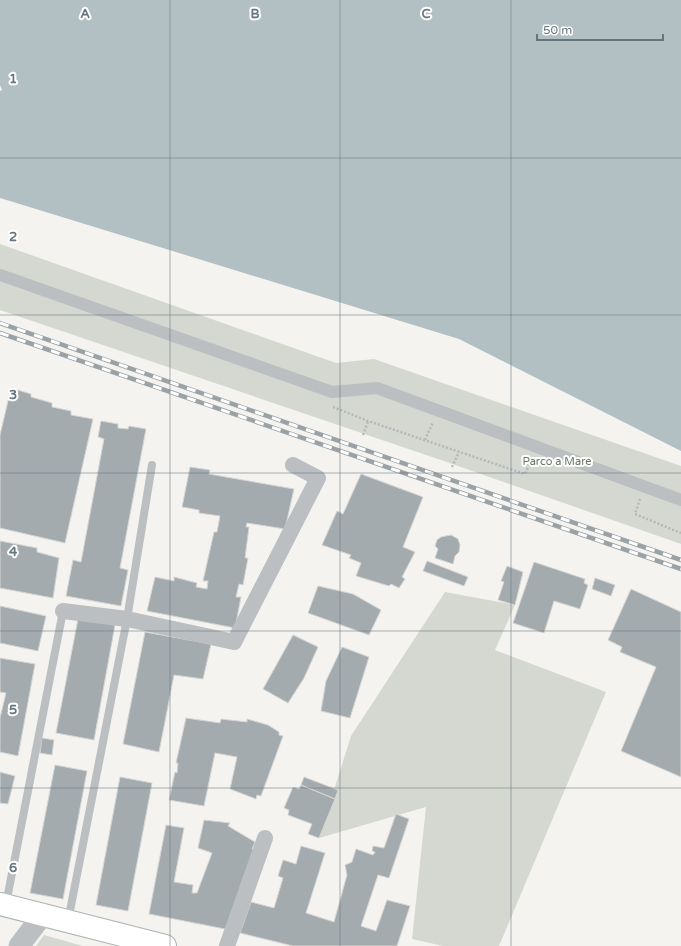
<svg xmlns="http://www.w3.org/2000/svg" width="681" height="946" font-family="'Varela Round',sans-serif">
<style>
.green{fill:#d4d8d0}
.water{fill:#b3c0c3}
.building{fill:#a3abaf;stroke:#d5d5d3}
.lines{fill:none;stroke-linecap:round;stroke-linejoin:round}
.primary-casing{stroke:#adb2b4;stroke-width:24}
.path{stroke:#b5b8ba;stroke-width:2.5;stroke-dasharray:2 2;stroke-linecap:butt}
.service{stroke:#bbbfc2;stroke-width:8}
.pedestrian{stroke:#bbbfc2;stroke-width:12}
.minor{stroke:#bbbfc2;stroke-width:16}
.tertiary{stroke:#bbbfc2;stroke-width:21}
.primary{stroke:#fff;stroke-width:22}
.rail-casing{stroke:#9ba2a6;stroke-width:4.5}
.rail{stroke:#fff;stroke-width:3;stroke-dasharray:9;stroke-linecap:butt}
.grid{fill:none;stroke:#66767e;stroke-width:1;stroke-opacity:0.55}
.labels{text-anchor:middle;stroke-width:4;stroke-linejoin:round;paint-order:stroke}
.park-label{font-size:11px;fill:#697664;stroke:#fff}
.grid-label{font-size:13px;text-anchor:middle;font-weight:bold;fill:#66767e;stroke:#fff;stroke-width:4;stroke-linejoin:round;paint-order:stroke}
</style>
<rect width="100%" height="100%" fill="#f4f3f0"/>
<path class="green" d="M0,244l336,119 38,-4 307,107v78l-243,-85 -438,-149z
M445,592l70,13 -20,45 111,42 -107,254h-56l-31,-7 14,-132 -107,31 32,-102z
M44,935l39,11h-47z"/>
<path class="water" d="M0,0h681v451l-222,-112 -459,-141v-107l2,-1 -2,-5z"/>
<path class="building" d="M11,388l20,6v3l21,6v4l19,4v4l22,4 -28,124 -65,-15v-93z
M101,421l17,3v4l10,1 1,-3 17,3 -26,139 8,2 -7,36 -55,-10 7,-36 8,2 23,-123 -6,-2z
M190,467l20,3 -1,4 85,15 -9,40 -38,-6 -1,4h3l-4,31h3l-5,27 -4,-1 -3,13h5l-6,31 -88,-17 8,-34 19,4v-4l23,6 -1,4 11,2 1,-8h-5l11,-49h3l3,-16 -21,-3v-3l-17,-3z
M361,474l62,23 -20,50 12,5 -13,25 3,2 -6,9 -8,-4 -2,2 -33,-10 5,-13 -12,-5 2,-3 -29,-10 15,-34 6,3z
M451,535l7,4 2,6 -1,7 -4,4 -2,8 -18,-6 3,-9 -3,-3 2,-6 4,-3z
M0,541l37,7v4l22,6 -6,40 -53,-10z
M427,561l41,16 -4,9 -41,-15z
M534,562l51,17 -1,4 4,2 -8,24 -26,-8 -10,32 -31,-10z
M507,566l16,6 -8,33 -17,-5 6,-18 -3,-1z
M595,578l20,7 -4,11 -19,-7z
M318,586l35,8 28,16 -12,25 -61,-22z
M631,589l50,23v165l-60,-26 35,-84 -36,-15 2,-5 -14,-7z
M0,606l46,10 -8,35 -38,-8z
M78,619l37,6 -21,115 -38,-7z
M145,632l66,12 -8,35 -29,-4 -15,77 -36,-8z
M293,635l25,12 -14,31 -16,25 -25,-14z
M342,647l27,10 -19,61 -29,-7 5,-30z
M0,658l35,6 -17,92 -18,-4v-34l6,-25 -6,-1z
M186,718l34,5 1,-4 26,3v-3l21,6 11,7v3l4,1 -22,60 -4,-1 -1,4 -26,-10 7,-32 -22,-4 -11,53 -35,-6 6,-28 2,1 1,-10h-2z
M42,738l12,2 -2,15 -12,-2z
M55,765l32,6 -24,128 -33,-6z
M0,772l15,4 -7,28 -8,-1z
M120,777l32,6 -24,128 -32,-6z
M304,777l34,13 -3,9 -34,-14z
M301,785l34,14 -16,39 -11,-4 4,-10 -24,-9 1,-5 -5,-2 9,-21 6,2z
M396,814l13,5 -20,59 -11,-3 -17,51 15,5 11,-31 23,6 -13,40h-104l-53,-13 11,-31 23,6 9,-30 -5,-2 5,-16 13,4 5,-18 24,7 -19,60 28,9 13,-47 -2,-10 7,-3 4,-13 17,6 2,-3 -3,-1 1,-5 11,2z
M204,820l26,3 -2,3 27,16 -3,7 6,3 -33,77 -76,-15 17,-89 18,3 -10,54 19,3 -1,8h5l15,-40 -14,-5z"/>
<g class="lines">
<g class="primary-casing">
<path id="primary" d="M0,904l165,42"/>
</g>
<path class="path" d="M333,407l35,14 157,53 6,-14
M363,435l5,-14
M425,440l8,-18
M452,467l7,-15
M640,499l-5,15 46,19"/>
<path class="service" d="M6,904l57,-293
M68,921l59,-302 25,-154"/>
<path class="pedestrian" d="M0,275l332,117 45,-4 304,112"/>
<path class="minor" d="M63,611l64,8 107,23 84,-164 -25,-13
M227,946l38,-108"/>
<path class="tertiary" d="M19,946l23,-30"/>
<use href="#primary" class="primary"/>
<g class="rail-casing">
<path id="rail" d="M0,323l681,237
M0,333l681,236"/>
</g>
<use href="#rail" class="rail"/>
</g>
<path class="grid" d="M170,0v946M340,0v946M511,0v946M0,158h681M0,315h681M0,473h681M0,631h681M0,788h681"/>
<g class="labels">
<g class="park-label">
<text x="557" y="465">Parco a Mare</text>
</g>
</g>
<g class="grid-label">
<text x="85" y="18">A</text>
<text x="255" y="18">B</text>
<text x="426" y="18">C</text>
<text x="13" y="83">1</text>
<text x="13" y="241">2</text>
<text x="13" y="399">3</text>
<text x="13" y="556">4</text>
<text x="13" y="714">5</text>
<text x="13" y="872">6</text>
</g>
<path d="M537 34v6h126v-6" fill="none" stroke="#66767e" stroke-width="2"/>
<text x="543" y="34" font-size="12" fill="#66767e" stroke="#ffffff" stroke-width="3" paint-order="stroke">50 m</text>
</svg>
